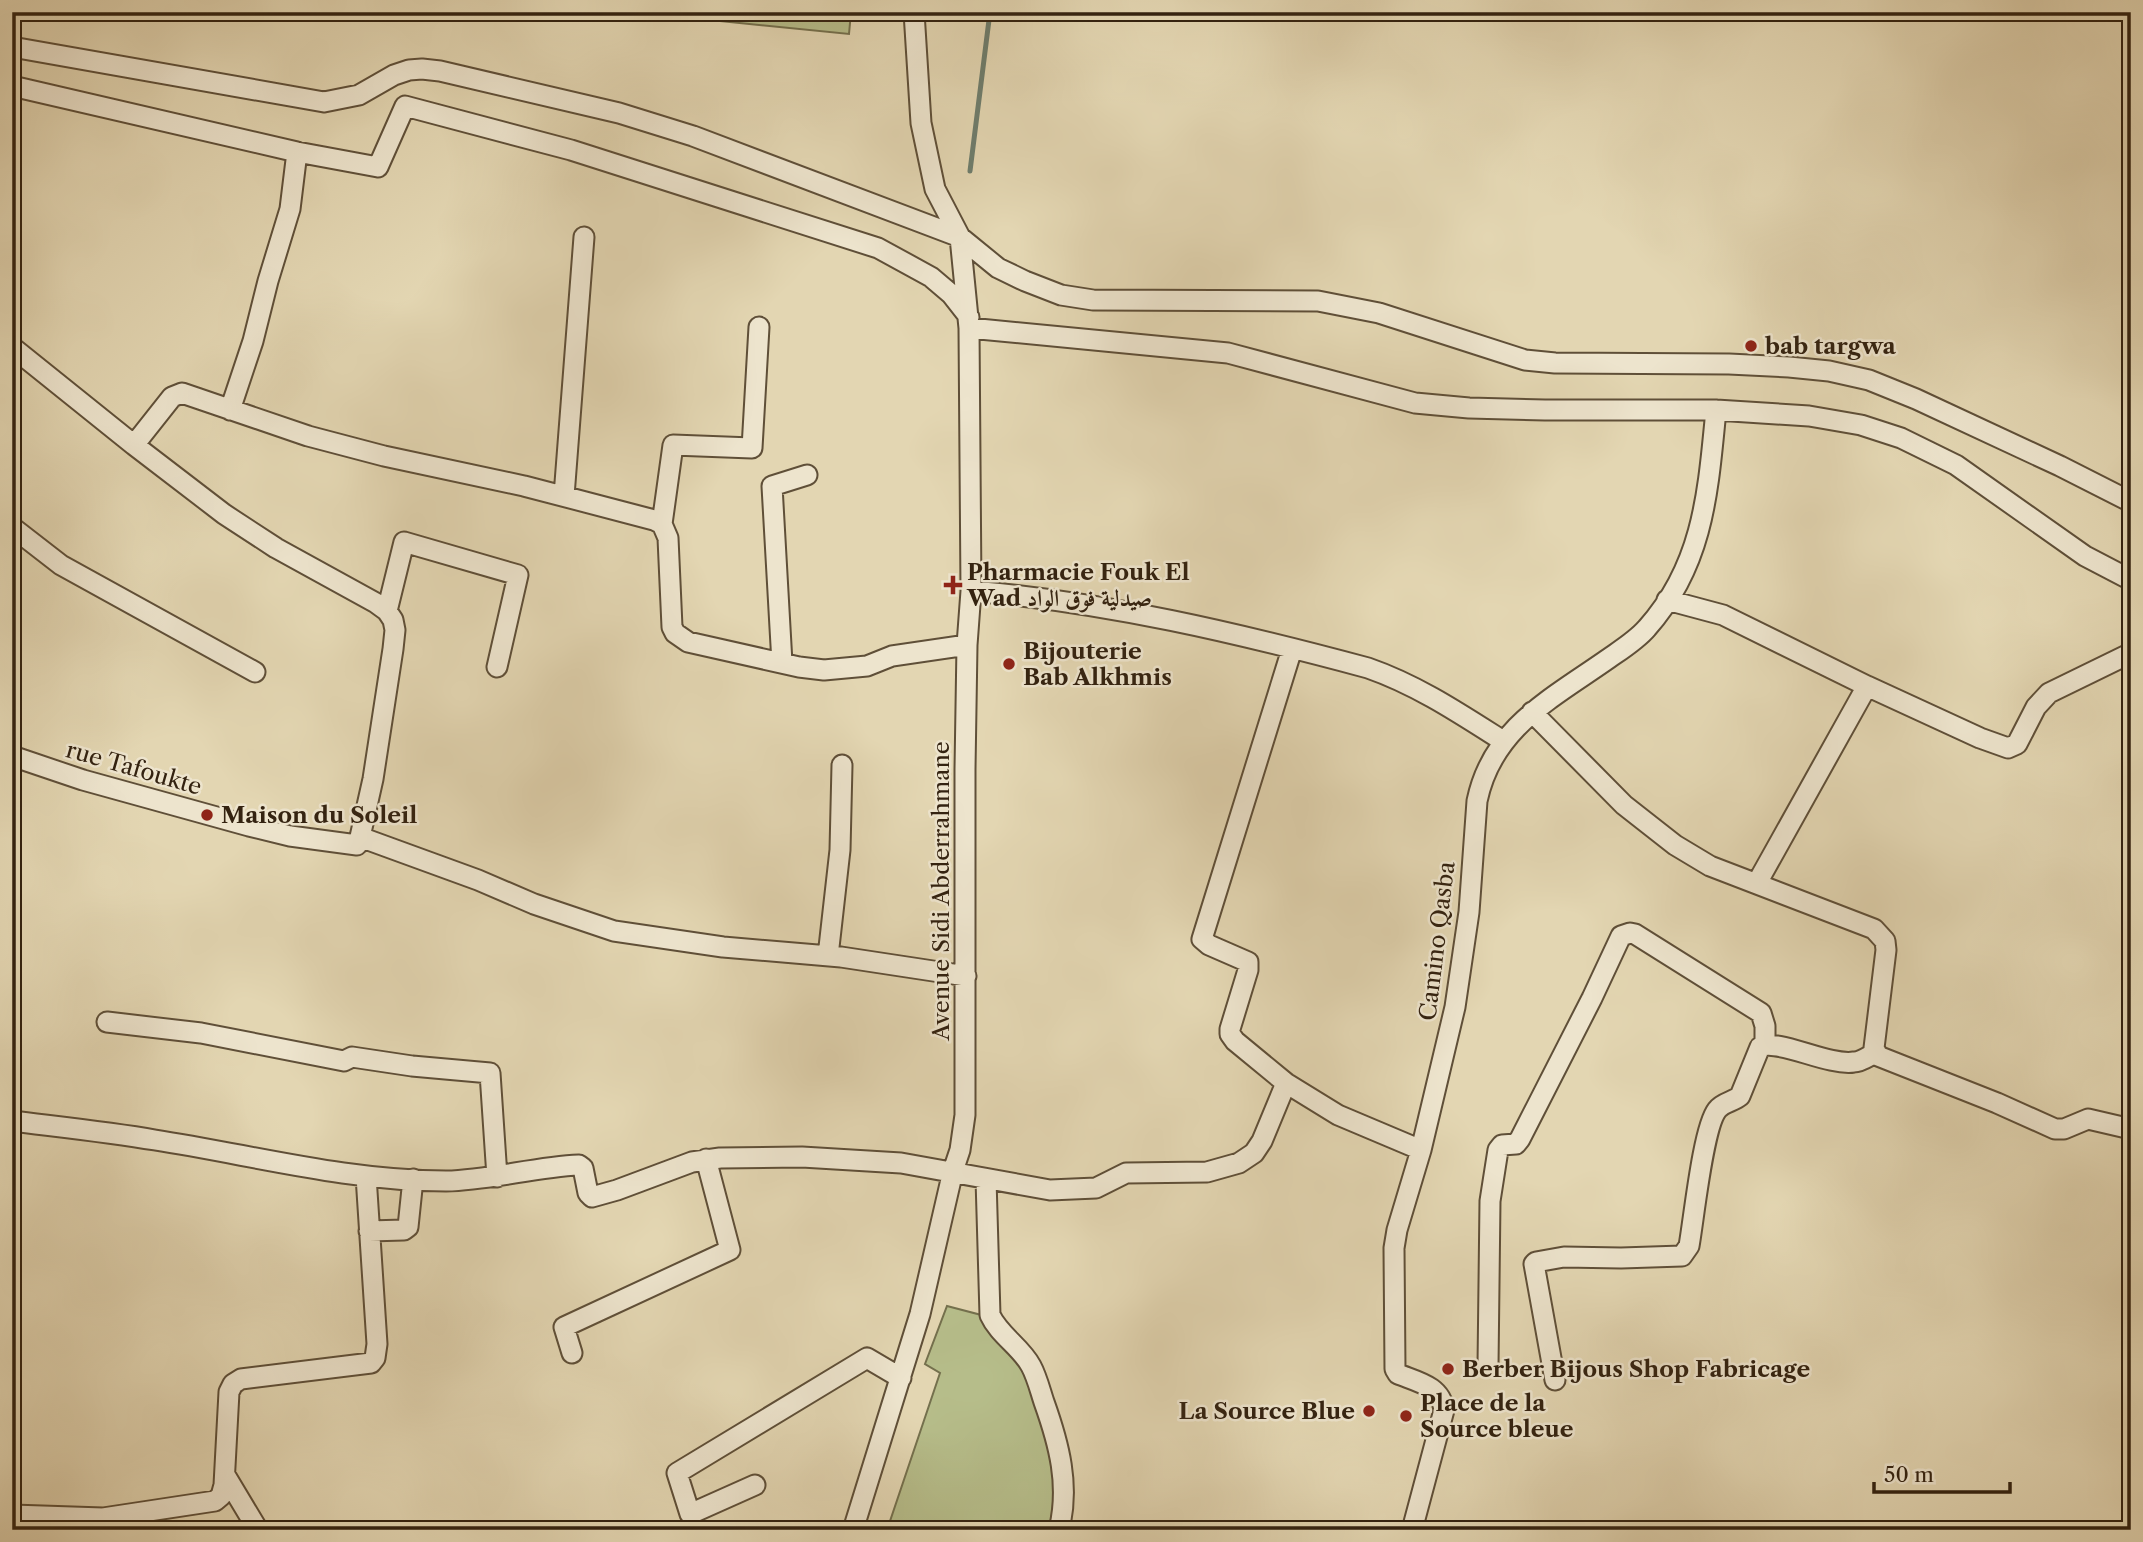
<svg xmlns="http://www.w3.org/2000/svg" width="2143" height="1542" font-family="'Libre Caslon Text',Amiri,serif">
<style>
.green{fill:#b6bd8a;stroke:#74704d;stroke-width:2}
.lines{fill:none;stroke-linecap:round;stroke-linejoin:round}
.stream{stroke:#6e7d6d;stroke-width:5}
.minor-casing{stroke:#5f4f38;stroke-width:23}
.minor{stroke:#ede4cd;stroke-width:19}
.poi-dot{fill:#8f2418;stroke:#ede4cd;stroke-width:2.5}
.labels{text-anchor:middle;stroke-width:5;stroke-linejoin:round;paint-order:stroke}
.poi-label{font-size:23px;font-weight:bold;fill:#332210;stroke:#ede4cd;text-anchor:start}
.street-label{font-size:23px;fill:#332210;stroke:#ede4cd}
</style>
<rect width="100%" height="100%" fill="#e3d6b2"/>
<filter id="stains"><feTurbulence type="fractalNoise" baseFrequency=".00286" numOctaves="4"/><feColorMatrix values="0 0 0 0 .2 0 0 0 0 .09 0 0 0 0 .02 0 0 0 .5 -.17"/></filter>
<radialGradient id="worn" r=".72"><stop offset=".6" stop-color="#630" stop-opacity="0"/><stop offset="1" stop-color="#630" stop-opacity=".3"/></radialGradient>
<path class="green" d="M632,12h219l-2,22z
M947,1306l38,10 43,50 32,86 -10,78h-163l53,-157 -15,-9z"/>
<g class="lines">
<path class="stream" d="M970,171l20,-159"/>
<g class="minor-casing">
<path id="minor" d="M12,47l312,55 35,-7 35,-20 15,-5 13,-1 18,2 179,42 74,23 267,101 38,31 27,13 36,14 32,5 225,1 61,12 146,47 30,3 174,1 60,3 40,4 40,9 47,19 144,67 71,36
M12,86l285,66 81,15 27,-61 166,44 307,98 53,29 20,17 18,23
M969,328l259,25 187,50 54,5 76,2h171l93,6 52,9 40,13 55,27 129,91 46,24
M12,347l122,98 90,69 52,34 100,55 11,8 6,9 2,10 -2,19 -20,130 -13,58 118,43 56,24 80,27 109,16 118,10 125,19
M230,410l23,-69 15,-60 22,-72 7,-57
M134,445l38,-48 10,-4 126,43 76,20 140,30 130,34 8,4 6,14 4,89 3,6 13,9 111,25 25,3 43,-4 25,-10 75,-11
M564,496l20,-259
M662,524l11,-79 79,3 7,-121
M12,527l49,38 194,107
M971,591c135,11 267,42 397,77 49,17 91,45 135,73
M1667,600l56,15 144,71 113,52 28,10 9,-4 19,-37 13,-14 82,-40
M387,611l17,-69 114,33 -21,92
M1292,649l-90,290 7,6 39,17v8l-18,59v5l5,7 51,42 52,32 83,35
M782,663l-10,-177 35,-11
M1532,712l92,93 51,40 35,21 164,63 11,12 1,9 -12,98 4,8 119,47 58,26h9l24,-10 43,10
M12,756l71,24 166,46 41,10 67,9 3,-8
M1757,883l110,-197
M828,956l12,-106 2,-85
M107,1022l94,11 143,28 8,-4 60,9 78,7 7,104
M12,1121c48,6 96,11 143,19 97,15 192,41 291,41 45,-1 88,-14 133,-16l4,3 5,25 4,4 25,-7 75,-28 28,-4 82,-1 99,6 149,27 46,-2 30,-15 81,-1 32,-9 15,-10 8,-12 24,-58
M986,1179l4,136c9,20 31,32 41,51 6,11 9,24 13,36 15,42 26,83 15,128
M369,1231l35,-1 4,-3 5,-48
M572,1353l-8,-26 166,-77 -24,-91
M1488,1366l2,-165 8,-51 4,-5 14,-1 4,-5 72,-141 29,-62 9,-3 5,1 126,79 4,13v18
M1555,1380l-21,-116 2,-2 28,-5 57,1 61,-2 7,-10c5,-28 14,-118 28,-136 6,-8 16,-8 23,-14l20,-49c18,-9 67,19 94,15 7,0 15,-6 21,-9
M225,1475l33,55
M755,1485l-65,29 -13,-41 190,-115 34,20
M12,1515l91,3 112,-17 6,-5 3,-11 5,-93 4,-8 8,-5 130,-16 4,-5 2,-14 -11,-168
M853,1530l67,-216 33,-143 7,-21 5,-35v-346l2,-124 4,-54 -2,-263 -9,-91 -25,-48 -14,-66 -7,-111
M1412,1530l32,-120c-3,-24 -26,-28 -46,-36l-3,-5 -1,-121 3,-18 24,-80 34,-143 14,-95 8,-111c15,-72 72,-101 128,-140 14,-10 31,-20 42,-33 57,-64 61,-137 69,-218"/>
</g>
<use href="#minor" class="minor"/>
</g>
<g class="poi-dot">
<circle cx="1751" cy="346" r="7"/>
<path d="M949.5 574.5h7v7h7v7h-7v7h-7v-7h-7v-7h7z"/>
<circle cx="1009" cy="664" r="7"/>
<circle cx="207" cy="815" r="7"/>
<circle cx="1448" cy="1369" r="7"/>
<circle cx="1369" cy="1411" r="7"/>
<circle cx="1406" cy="1416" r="7"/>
</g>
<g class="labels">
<g class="poi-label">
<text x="1765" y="354">bab targwa</text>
<text x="967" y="580">Pharmacie Fouk El<tspan x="967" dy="26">Wad صيدلية فوق الواد</tspan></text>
<text x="1023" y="659">Bijouterie<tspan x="1023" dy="26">Bab Alkhmis</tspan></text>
<text x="221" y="823">Maison du Soleil</text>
<text x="1462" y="1377">Berber Bijous Shop Fabricage</text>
<text x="1420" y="1411">Place de la<tspan x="1420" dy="26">Source bleue</tspan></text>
<text x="1355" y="1419" text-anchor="end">La Source Blue</text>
</g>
<g class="street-label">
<text transform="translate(134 768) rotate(16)" y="8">rue Tafoukte</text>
<text transform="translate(941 891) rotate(-90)" y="8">Avenue Sidi Abderrahmane</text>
<text transform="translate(1437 941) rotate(-83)" y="8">Camino Qasba</text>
</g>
</g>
<rect width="2143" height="1542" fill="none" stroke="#e3d6b2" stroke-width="42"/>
<rect x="14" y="14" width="2115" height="1514" fill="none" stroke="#332210" stroke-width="3.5"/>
<rect x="21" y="21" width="2101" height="1500" fill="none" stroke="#332210" stroke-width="2"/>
<path d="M1874 1482v10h136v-10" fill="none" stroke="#332210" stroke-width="3.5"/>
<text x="1884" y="1482" font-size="21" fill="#332210" stroke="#ede4cd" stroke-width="5" paint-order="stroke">50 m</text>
<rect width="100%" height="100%" filter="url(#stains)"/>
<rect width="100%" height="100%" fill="url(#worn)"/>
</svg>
